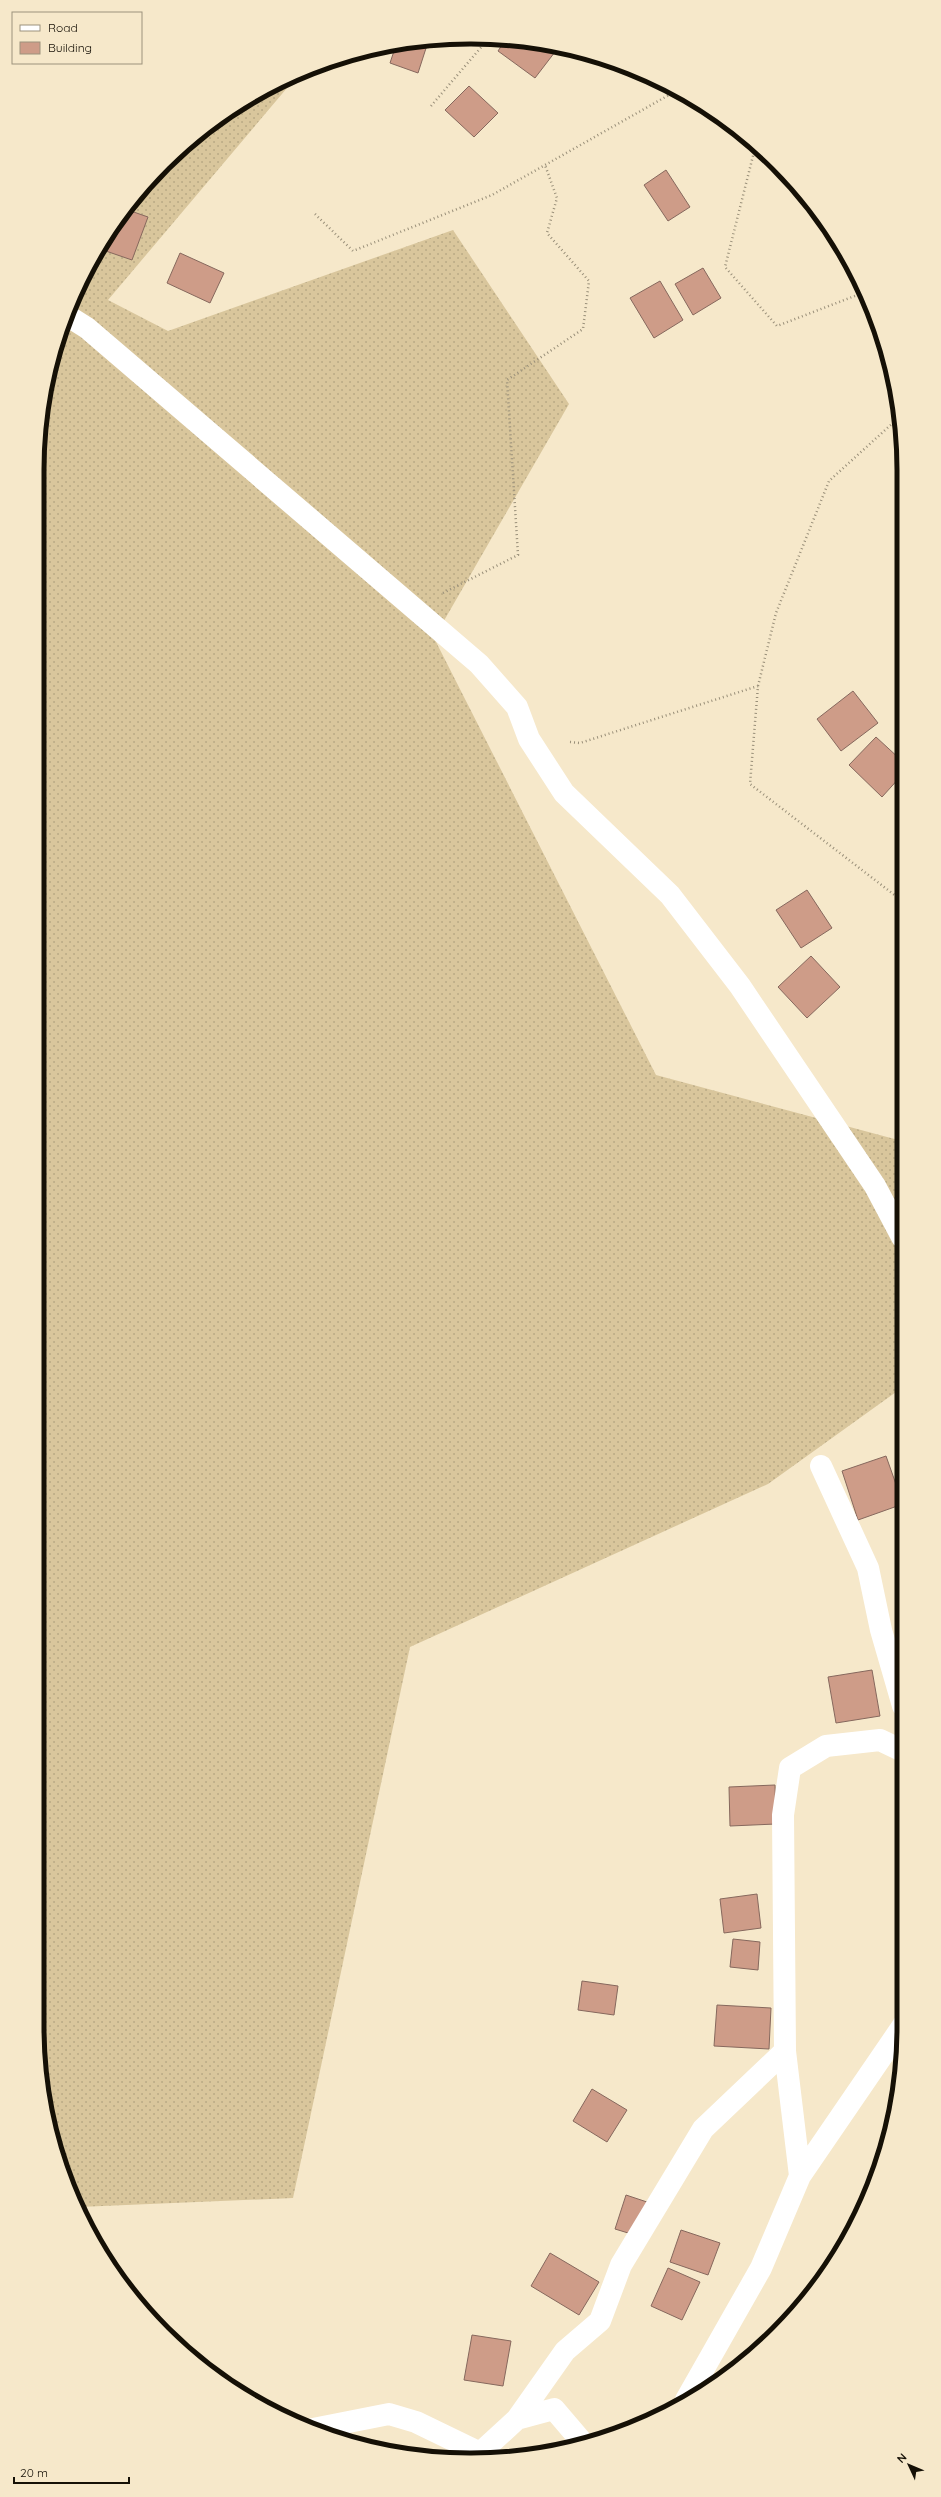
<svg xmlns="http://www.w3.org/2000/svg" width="941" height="2497" font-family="Quicksand,sans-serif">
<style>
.grass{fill:url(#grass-dots)}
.building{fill:#ce9c88;stroke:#86685d}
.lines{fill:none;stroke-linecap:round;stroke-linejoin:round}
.path{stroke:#998f79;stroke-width:2.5;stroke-dasharray:1 3;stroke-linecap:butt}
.minor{stroke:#fff;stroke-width:22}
.rim{fill:none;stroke:#151006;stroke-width:5}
</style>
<defs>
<pattern id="grass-dots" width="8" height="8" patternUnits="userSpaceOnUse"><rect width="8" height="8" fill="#d9c69c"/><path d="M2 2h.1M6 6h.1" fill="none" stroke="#b9a985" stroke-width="1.8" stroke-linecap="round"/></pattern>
</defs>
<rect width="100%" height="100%" fill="#f6e8ca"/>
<path class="grass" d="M298,75l-190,225 60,31 285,-101 116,174 -135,234 222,437 246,66 1,246 -135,97 -358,163 -117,551 -214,9 -19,-41 -15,-55 -8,-85v-1556l15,-112 30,-79 45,-73 58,-62 69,-49z"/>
<path class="building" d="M506,39l52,9 -23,30 -37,-27z
M423,40l5,2 -10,31 -28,-10 6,-18z
M469,86l29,27 -24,24 -29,-27z
M666,170l24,37 -22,14 -24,-36z
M125,209l23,8 -16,43 -32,-11z
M180,253l44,20 -14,30 -43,-20z
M703,268l18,30 -28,17 -18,-31z
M660,281l23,39 -29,18 -24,-40z
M853,691l25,32 -37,28 -24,-32z
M876,737l25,23v16l-19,21 -33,-32z
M807,890l25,38 -31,20 -25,-38z
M811,956l29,31 -33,31 -29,-31z
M886,1456l17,48 -45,16 -16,-49z
M903,1464v14l-5,-12z
M872,1670l8,46 -44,7 -8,-46z
M775,1785l1,39 -46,2 -1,-39z
M757,1894l4,34 -37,5 -4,-34z
M733,1939l27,3 -2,28 -28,-3z
M582,1981l36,5 -4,29 -36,-5z
M717,2005l54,3 -2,41 -55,-3z
M592,2089l35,21 -20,32 -34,-21z
M626,2195l24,8 -12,33 -23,-7z
M681,2230l39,13 -12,32 -38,-13z
M550,2253l49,29 -20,33 -48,-29z
M668,2268l32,14 -18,38 -31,-14z
M472,2335l39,6 -8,45 -39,-6z"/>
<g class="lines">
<path class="path" d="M431,106l58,-68
M755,148l-30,119 52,59 88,-34
M315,214l38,37 139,-56 184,-104
M443,593l75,-38 -11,-175 76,-51 6,-48 -42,-48 10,-35 -12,-33
M758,686l18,-73 53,-132 65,-59 4,-17
M570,742l10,1 178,-57 -8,98 151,116"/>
<path class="minor" d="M68,316l19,12 392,336 38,43 12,32 35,54 106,102 70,91 135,200 27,51
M821,1466l47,102 13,62 22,76
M800,2176l-15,-125 -2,-236 7,-47 36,-22 54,-6 23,11
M686,2400l75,-132 39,-92 104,-152
M517,2419l48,-68 35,-30 21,-56 82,-136 82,-78
M313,2429l76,-15 27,8 64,31 37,-34 37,-10 29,34"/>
</g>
<path d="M0 0H941V2497H0ZM470 44H471A426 426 0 0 1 897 470V2027A426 426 0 0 1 471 2453H470A426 426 0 0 1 44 2027V470A426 426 0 0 1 470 44Z" fill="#f6e8ca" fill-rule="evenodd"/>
<path class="rim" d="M470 44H471A426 426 0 0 1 897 470V2027A426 426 0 0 1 471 2453H470A426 426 0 0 1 44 2027V470A426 426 0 0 1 470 44Z"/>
<rect x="12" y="12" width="130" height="52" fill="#f6e8ca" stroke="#9c927c"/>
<rect x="20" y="25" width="20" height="6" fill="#ffffff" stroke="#9c927c"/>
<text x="48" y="32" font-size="12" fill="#151006">Road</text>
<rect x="20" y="42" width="20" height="12" fill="#ce9c88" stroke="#9c927c"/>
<text x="48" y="52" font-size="12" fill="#151006">Building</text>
<g transform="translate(909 2465) rotate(314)" stroke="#f6e8ca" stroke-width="3" paint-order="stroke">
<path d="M0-3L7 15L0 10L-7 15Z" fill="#151006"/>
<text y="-6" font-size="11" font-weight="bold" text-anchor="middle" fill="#151006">N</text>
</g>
<path d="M14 2477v6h115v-6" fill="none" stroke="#151006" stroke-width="2"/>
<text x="20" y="2477" font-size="12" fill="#151006" stroke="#f6e8ca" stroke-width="3" paint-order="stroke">20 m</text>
</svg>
